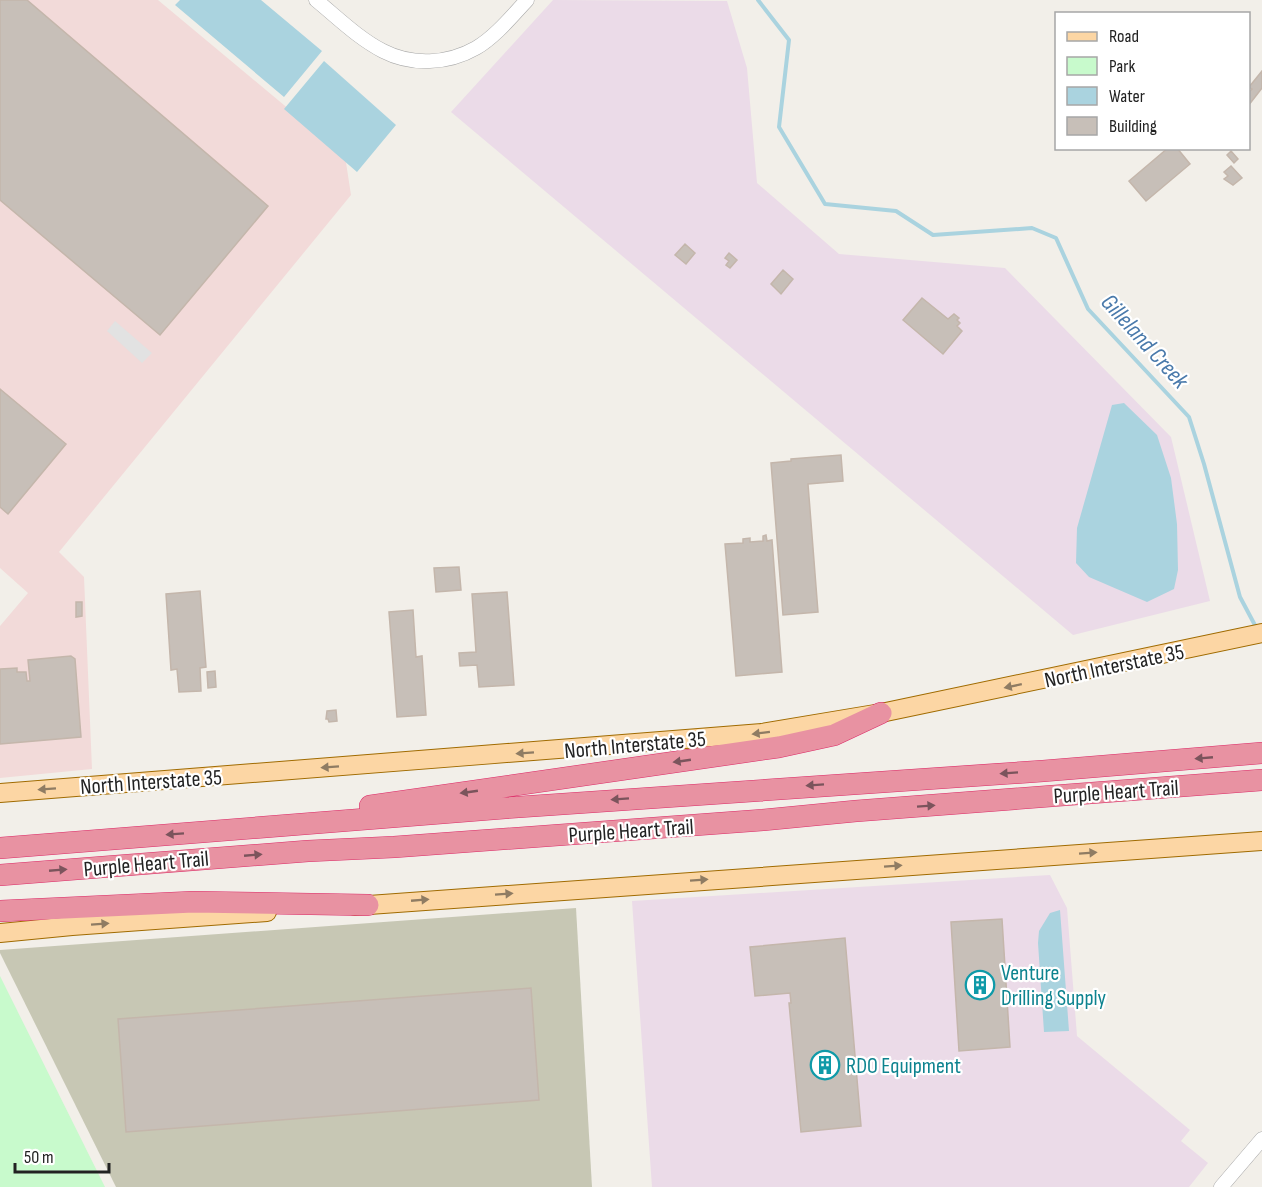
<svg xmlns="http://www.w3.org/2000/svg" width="1262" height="1187" font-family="'Sofia Sans Condensed',sans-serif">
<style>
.commercial{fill:#f2dad9}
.industrial{fill:#ebdbe8}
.construction{fill:#c7c7b4}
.park{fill:#c8facc}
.parking{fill:#e2e2e2}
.water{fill:#aad3df}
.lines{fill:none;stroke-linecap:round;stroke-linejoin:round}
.stream{stroke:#aad3df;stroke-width:4}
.building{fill:#c7bfb8;stroke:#c4b6ab;stroke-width:1.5}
.minor-casing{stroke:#a9a9a9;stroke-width:15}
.major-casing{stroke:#a06b00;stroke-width:20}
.highway-casing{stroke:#dc2a67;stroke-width:22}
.minor{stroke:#fff;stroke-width:14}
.major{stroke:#fcd6a4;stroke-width:18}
.highway{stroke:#e892a2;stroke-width:21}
.oneway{fill:#8f7c63}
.oneway2{fill:#7b545c}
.labels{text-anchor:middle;stroke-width:4.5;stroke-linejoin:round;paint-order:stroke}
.street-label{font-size:22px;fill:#222;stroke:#fff}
.culture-label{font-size:22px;fill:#0d838f;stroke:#fff;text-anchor:start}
.water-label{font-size:24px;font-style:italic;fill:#4a7aab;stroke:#fff}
</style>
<rect width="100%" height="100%" fill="#f2efe9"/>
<path class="commercial" d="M0,0h158l187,156 6,39 -292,357 25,25 8,192 -92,9v-152l28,-33 -28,-25z"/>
<path class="industrial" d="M553,0l174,1 20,67 10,115 82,71 166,14 166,169 39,164 -137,34 -622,-523z
M1050,875l17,33 10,128 113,94 -9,11 27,22 -19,24h-537l-20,-286z"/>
<path class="construction" d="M576,908l16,279h-476l-116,-234v-3z"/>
<path class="park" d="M0,976l105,211h-105z"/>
<path class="parking" d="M115,321l37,32 -10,10 -35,-32z"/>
<path class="water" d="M180,0h81l61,51 -38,46 -109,-92z
M324,61l72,64 -39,47 -73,-63z
M1124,403l33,32 14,43 6,46 1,46 -4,19 -27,13 -58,-25 -13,-14 1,-35 35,-123z
M1060,910l9,121 -25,1 -6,-89 1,-12 11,-18z"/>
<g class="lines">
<path class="stream" d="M758,0l31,40 -10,87 46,77 71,7 37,24 99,-7 24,10 32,71 101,108 15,47 36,133 17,32"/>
</g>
<path class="building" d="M0,0h27l241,206 -108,129 -160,-135z
M1262,71v17l-14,18v-13l4,-4 -3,-2z
M1168,148h9l13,16 -44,37 -17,-20z
M1231,151l7,8 -4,4 -7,-8z
M1231,166l11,12 -9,7 -9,-6 4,-3 -4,-4z
M685,244l10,9 -9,11 -11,-9z
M729,253l8,7 -7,8 -4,-3 3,-4 -4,-3z
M783,270l10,9 -12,15 -10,-10z
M922,298l26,21 6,-5 5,4 -2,2 3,3 -3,3 5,5 -19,23 -40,-34z
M0,389l66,55 -58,70 -8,-7z
M841,455l2,26 -35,3 10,128 -35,3 -12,-152 20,-2v-2z
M766,535l1,6 5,-1 10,132 -46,4 -11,-132 18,-1v-4l7,-1v4l13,-1v-5z
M459,567l2,23 -25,2 -2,-24z
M200,591l6,76 -6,1 1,23 -22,1 -2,-23 -6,1 -5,-76z
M507,592l7,93 -35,2 -2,-22 -17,1 -1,-13 17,-1 -4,-58z
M76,602h6v14l-6,1z
M413,610l3,47 6,-1 4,59 -29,2 -8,-105z
M71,656l4,3 6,78 -81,7v-75l17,-1v4h9l1,9h3l-2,-21z
M215,671l1,16 -8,1 -1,-16z
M336,710l1,11 -8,1 -1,-3h-2l1,-8z
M1002,919l8,128 -51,4 -8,-129z
M845,938l16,188 -60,6 -12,-129h2l-1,-10 -35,3 -5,-49z
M531,988l8,112 -413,32 -8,-113z"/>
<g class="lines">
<g class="minor-casing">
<path id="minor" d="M316,0c22,18 42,38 67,51 29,15 65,13 93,-3 19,-11 36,-32 51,-48
M1221,1187l41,-48"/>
</g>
<g class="major-casing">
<path id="major" d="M0,793l762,-60 119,-20 381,-80
M355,906l907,-65
M0,933l72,-7 195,-14"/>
</g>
<g class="highway-casing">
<path id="highway" d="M370,806l409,-59 55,-12 47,-22
M0,848l505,-40 538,-37 219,-18
M0,875l308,-24 86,-4 369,-27 93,-9 406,-31
M0,911l193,-9 175,3"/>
</g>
<use href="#minor" class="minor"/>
<use href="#major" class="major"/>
<use href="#highway" class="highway"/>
</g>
<defs><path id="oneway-solid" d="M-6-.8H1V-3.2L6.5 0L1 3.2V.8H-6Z" transform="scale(1.5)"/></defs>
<g class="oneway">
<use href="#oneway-solid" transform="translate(1013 686) rotate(168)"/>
<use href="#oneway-solid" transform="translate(761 733) rotate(173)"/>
<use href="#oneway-solid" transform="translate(525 753) rotate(176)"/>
<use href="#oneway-solid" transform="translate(330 767) rotate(176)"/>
<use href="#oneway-solid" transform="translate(47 789) rotate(176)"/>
<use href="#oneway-solid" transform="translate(1088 853) rotate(-4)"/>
<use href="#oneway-solid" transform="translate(893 866) rotate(-4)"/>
<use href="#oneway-solid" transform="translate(699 880) rotate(-4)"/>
<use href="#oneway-solid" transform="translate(504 894) rotate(-4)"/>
<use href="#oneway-solid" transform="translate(420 900) rotate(-5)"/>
<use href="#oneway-solid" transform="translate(100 924) rotate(-4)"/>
</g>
<g class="oneway2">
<use href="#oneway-solid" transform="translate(1204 758) rotate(175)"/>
<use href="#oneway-solid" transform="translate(682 761) rotate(172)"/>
<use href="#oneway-solid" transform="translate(1009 773) rotate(176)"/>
<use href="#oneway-solid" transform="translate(815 785) rotate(176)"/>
<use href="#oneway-solid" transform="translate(469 792) rotate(172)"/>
<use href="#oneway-solid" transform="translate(620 799) rotate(176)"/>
<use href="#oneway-solid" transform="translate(926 806) rotate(-4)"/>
<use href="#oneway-solid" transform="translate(175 834) rotate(176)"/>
<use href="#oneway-solid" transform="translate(253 855) rotate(-5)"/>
<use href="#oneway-solid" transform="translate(58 870) rotate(-5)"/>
</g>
<defs>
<g id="building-ring" transform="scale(1.5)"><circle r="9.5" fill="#fff" stroke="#0f9aa8" stroke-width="1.5"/><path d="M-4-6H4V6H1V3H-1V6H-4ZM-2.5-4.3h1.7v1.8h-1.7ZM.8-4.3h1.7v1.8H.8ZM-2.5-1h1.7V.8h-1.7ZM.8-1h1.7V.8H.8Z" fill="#0f9aa8"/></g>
</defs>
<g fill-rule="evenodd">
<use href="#building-ring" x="980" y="985"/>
<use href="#building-ring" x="825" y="1065"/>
</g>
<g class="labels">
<g class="street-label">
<text transform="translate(1114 665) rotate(-12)" y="8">North Interstate 35</text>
<text transform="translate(635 744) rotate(-5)" y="8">North Interstate 35</text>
<text transform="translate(151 781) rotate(-4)" y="8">North Interstate 35</text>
<text transform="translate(1116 791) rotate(-4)" y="8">Purple Heart Trail</text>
<text transform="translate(631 830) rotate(-4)" y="8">Purple Heart Trail</text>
<text transform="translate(146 863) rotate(-5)" y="8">Purple Heart Trail</text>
</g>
<g class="culture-label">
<text x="1001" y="980">Venture<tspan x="1001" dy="25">Drilling Supply</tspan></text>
<text x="846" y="1073">RDO Equipment</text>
</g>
<g class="water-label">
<text transform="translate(1145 341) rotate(48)" y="8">Gilleland Creek</text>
</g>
</g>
<rect x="1055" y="12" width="195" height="138" fill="#ffffff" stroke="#a7a7a7" stroke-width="1.5"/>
<rect x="1067" y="32" width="30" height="9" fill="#fcd6a4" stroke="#a7a7a7" stroke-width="1.5"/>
<text x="1109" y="42" font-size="18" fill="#222222">Road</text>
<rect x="1067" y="57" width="30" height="18" fill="#c8facc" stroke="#a7a7a7" stroke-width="1.5"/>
<text x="1109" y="72" font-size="18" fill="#222222">Park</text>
<rect x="1067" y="87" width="30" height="18" fill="#aad3df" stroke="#a7a7a7" stroke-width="1.5"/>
<text x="1109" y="102" font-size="18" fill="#222222">Water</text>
<rect x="1067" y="117" width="30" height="18" fill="#c7bfb8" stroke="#a7a7a7" stroke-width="1.5"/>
<text x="1109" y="132" font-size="18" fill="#222222">Building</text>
<path d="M15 1163v9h94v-9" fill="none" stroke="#222222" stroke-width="3"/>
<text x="24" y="1163" font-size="18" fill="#222222" stroke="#ffffff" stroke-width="4.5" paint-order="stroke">50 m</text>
</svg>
